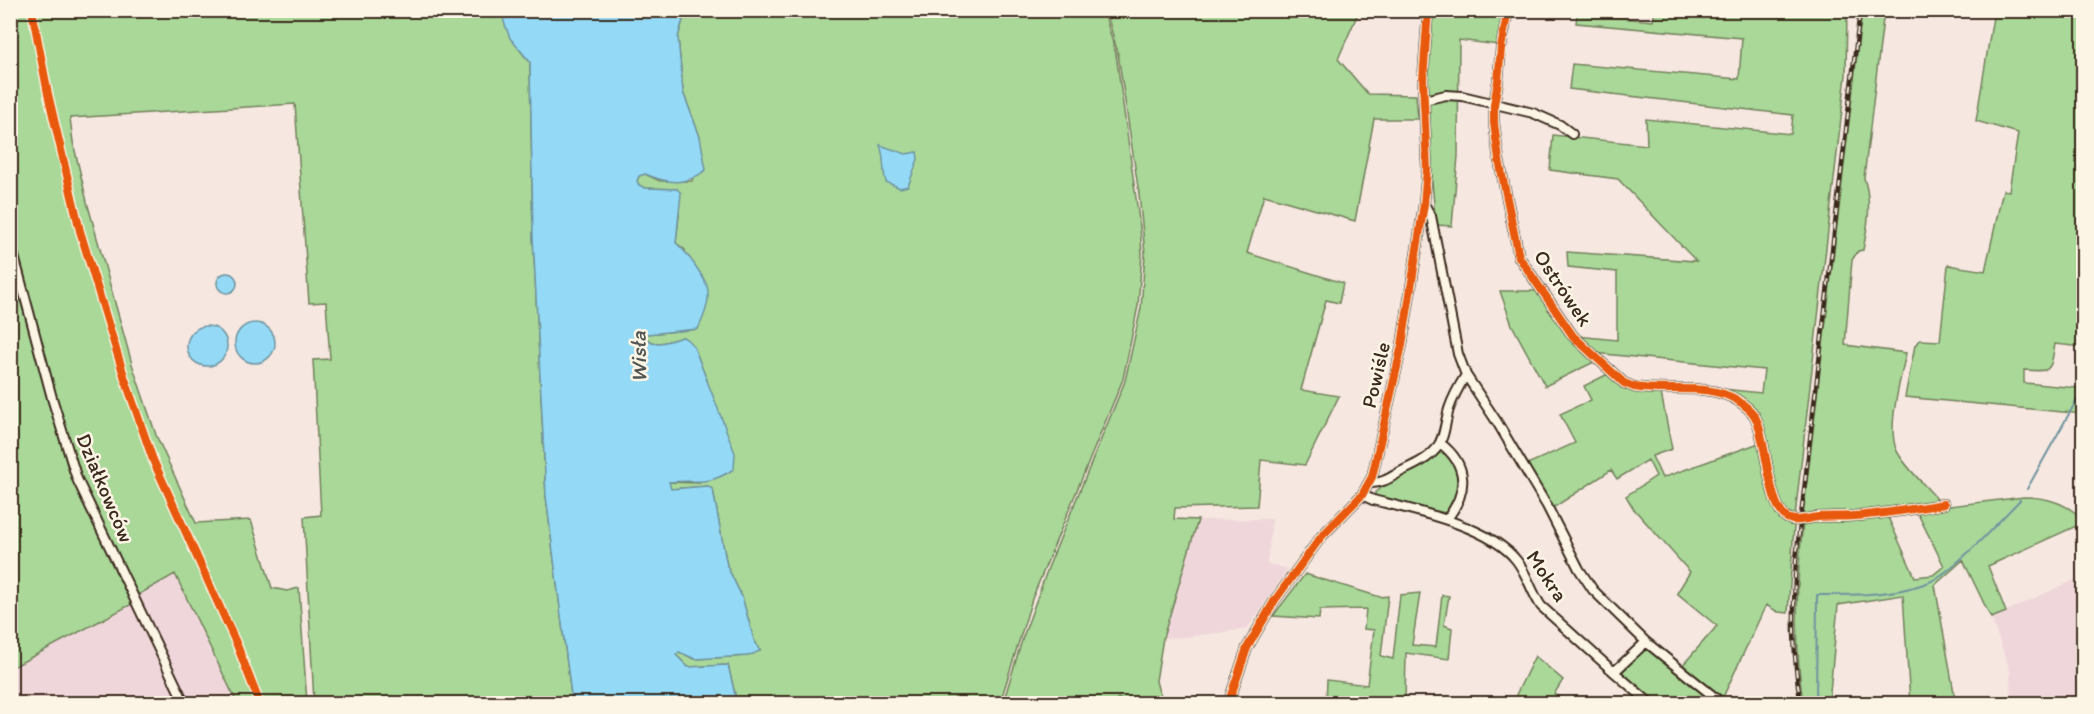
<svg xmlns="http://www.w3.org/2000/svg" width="2094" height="714" font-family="Itim,sans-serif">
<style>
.built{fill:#efd6da}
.green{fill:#a9d898;stroke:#72815b;stroke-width:1.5}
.water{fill:#94daf6;stroke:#7094a0;stroke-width:1.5}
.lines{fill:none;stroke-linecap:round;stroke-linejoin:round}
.stream{stroke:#7094a0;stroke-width:2}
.minor-casing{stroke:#3b2a1e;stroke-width:12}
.minor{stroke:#fcf5e5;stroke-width:8}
.rail-casing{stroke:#3b2a1e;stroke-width:4.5}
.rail{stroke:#fcf5e5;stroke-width:2;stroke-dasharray:7;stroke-linecap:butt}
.cycleway-casing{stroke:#fcf5e5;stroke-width:11}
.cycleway{stroke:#e8590c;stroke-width:8}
.labels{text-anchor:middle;stroke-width:5;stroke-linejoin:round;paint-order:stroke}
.street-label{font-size:21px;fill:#3b2a1e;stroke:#fcf5e5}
.water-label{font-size:22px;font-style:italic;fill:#515654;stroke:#fcf5e5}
</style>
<rect width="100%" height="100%" fill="#f6e7e0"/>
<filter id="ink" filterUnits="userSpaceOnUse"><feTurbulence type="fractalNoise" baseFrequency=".0167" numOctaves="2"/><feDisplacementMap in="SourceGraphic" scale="12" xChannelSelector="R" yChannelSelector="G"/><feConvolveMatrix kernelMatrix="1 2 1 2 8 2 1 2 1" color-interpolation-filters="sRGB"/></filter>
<g filter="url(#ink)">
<path class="built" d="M1272,519l-5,45 21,5 -41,60 -61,8 -23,1 35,-118z
M175,574l62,129 -226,1v-36l121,-64 6,-9z
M2083,576v127h-72l-1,-33 -19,-52z"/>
<path class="green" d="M10,11h492c3,17 15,38 28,51l3,174 13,260 26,207h-258l-10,-186 17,-2 -8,-155 17,-1 -4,-57 -17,1 -14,-199 -225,14 3,24 14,60 45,162 24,71 40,88 55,-3 21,68 15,3 12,-3 8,115h-70l-62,-129 -37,21 -53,-99 -18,-55 -56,-209z
M695,11h409l12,43 24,173 2,27 -4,52 -15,73 -91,220 -32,104h-263l-9,-38 -40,2 -13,-13 4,-2 16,7 53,-3 12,-6 -6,-10 -12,-43 -15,-31 -14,-76 -5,-4 -38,3 -1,-7 30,1 9,-99 -14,-37 -11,-10c-13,3 -28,12 -38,0l2,-3 51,-5 -13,-79 -9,-7 3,-27 -2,-27 -32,-1 -6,-3 -2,-4 2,-5 6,-2 15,7h32l8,-44 -17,-45 -5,-55 6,-21z
M1106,11h253l-21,48 30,35 48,1 2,24h-44l-19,102 -91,-26 -17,58 96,30 -4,20 -13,-3 -25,90 38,6 -34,69 -44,-5 -4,46 -82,2 -1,11 24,1 -35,118 -7,43 3,11 7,11h-39l-9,-5 -6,6 -109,-1 20,-66 25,-69 77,-187 16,-73 4,-54 -6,-60 -21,-140z
M1433,11h73l-8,34 -39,-5 -1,116 -6,70 -16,-1 -4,-43 -5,-105z
M1655,11h192l-1,64 -51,441 -14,-8 -27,-99 -41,-21 48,5 3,-23 -170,-17 -18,-17 41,4v-68l-49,-5 -1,-15 129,9 -78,-82 -68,-9 3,-35 94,10 -1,-26 145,15 2,-19 -224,-26 3,-25 167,15 3,-41 -166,-15 1,-9 76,7z
M1862,11h22l-20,167c8,24 4,47 -1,72l-5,1 -6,9 -7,85 61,8c-5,26 -21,78 -8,100 10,17 27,32 39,46l-1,3 -40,8 -93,7z
M1998,11h85v336l-28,-3c-5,27 -2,28 -31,26v13l53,5 6,-10v36l-178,-17 10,-52 5,-5 20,1 8,-76 37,6 18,-81 6,1 9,-58 -42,-12 17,-104z
M10,263l59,209 63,132 -121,64z
M1500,291h37l38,51 19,20 -49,24 -33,-61z
M1610,373c19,18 26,18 51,20l11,56 -20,7 10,22 97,-35 17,69 18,14 -6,87 -10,-1 -12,-7 -43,92 -41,-31 35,-40 -40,-33 13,-21 -57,-64 -7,-12 30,-20 -8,-16 -31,19 -6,-9 -58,38 -28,-43 50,-22 -15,-29 31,-14 -7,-14z
M1438,452l12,4c10,21 12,38 -4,57l-70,-15 -1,-6c21,-14 44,-23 63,-40z
M2024,497c23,0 43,6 60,23l-1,3 -95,43 18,46 -15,6 -28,-58 -28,25 21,119 -46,-1 -7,-108 -65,10 -9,98h-26c-9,-61 -7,-120 0,-181l84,-7 28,62 18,-2 11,-9 -28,-56z
M1305,574l75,23 8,-1 -7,60 12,3 7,-64 20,-2 -8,52 24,2 6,-52 7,1 -5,29 8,3 -3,31 -43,-6 -1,50h-79l1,-23 40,5 7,-55 -10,-1 2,-20 -46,1 -1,9 -46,-3z
M1646,648l69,55h-61l1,-2 -33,-29z
M1535,656l28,24 -9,14 13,9h-55z"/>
<path class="water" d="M502,11h193l-11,5 -6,21 5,55 17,45 6,33c-21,16 -37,14 -61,4l-6,2 -2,5 2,4 6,3 32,1 4,4 -5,50c9,7 27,32 31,43 4,13 -3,31 -9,43l-51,5 -2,3c10,12 25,3 38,0l5,3 6,7 41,106 -1,16c-28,18 -35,10 -65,13l2,7 37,-3 5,4 14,76 15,31 12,43 6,11 -12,5 -53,3 -16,-7 -3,3 12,12 40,-2 9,38h-165l-26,-207 -13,-260 -3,-174 -20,-24 -6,-16z
M880,145l26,9 11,-2 1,7 -10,27 -8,2 -14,-6c-4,-13 -1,-24 -6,-37z
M217 283a10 10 0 1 1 20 0a10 10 0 1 1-20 0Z
M235 343a20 20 0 1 1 40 0a20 20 0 1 1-40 0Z
M187 346a20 20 0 1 1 40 0a20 20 0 1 1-40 0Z"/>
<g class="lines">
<path class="stream" d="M2027,489l57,-102
M1816,704l1,-109c37,0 74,1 110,-12 24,-8 73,-63 93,-83"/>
<g class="minor-casing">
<path id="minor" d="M1508,10l-7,38 -3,33 -4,24v18l5,37 20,97 54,79 51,47 10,4c34,6 73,-5 103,13 6,4 13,9 17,15 13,20 13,91 33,103 9,5 21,0 31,-1 12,-1 24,0 36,-1 30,-2 60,-7 90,-12
M1424,100l22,-5 16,1 71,17 27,12 12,9
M1424,204l7,12 27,138 8,21 31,47 50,84 32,63 14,21 53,52 77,62
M10,241l42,157 25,81 108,225
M1440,443c29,22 28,49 7,76
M1370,483c11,1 20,-5 30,-11 12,-6 27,-12 36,-23 9,-11 9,-27 13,-40 4,-12 10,-23 17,-34
M1362,495l11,5c40,10 118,26 144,61 10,13 14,30 24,45l73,66 32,-30
M1614,672l37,32
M1228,704l19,-56 28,-48 46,-63 41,-42 10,-18 30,-132 22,-141 3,-35 -4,-89 5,-70"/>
</g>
<use href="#minor" class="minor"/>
<g class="rail-casing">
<path id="rail" d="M1801,704c-9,-48 -8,-96 -5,-145l64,-549"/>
</g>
<use href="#rail" class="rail"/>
<g class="cycleway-casing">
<path id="cycleway" d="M32,10l16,84 32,137 45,148 28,81 84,185 23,59
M1508,10l-7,38 -3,33 -4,24v18l5,37 20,97 54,79 51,47 10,4c34,6 73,-5 103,13 6,4 13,9 17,15 13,20 13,91 33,103 9,5 21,0 31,-1 12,-1 24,0 36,-1 30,-2 60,-7 90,-12
M1228,704l19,-56 28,-48 46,-63 41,-42 10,-18 30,-132 22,-141 3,-35 -4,-89 5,-70"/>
</g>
<use href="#cycleway" class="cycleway"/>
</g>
</g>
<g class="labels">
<g class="street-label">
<text transform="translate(1563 288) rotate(56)" y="7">Ostrówek</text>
<text transform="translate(1376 375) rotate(-77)" y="7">Powiśle</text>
<text transform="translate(105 488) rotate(67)" y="7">Działkowców</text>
<text transform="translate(1547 576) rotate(56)" y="7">Mokra</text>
</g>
<g class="water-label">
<text transform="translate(638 357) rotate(-91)" y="8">Wisła</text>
</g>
</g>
<rect width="2094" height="714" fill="none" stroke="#fcf5e5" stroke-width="36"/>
<rect x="18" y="18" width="2058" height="678" fill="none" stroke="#3b2a1e" stroke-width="2" filter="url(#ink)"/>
</svg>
